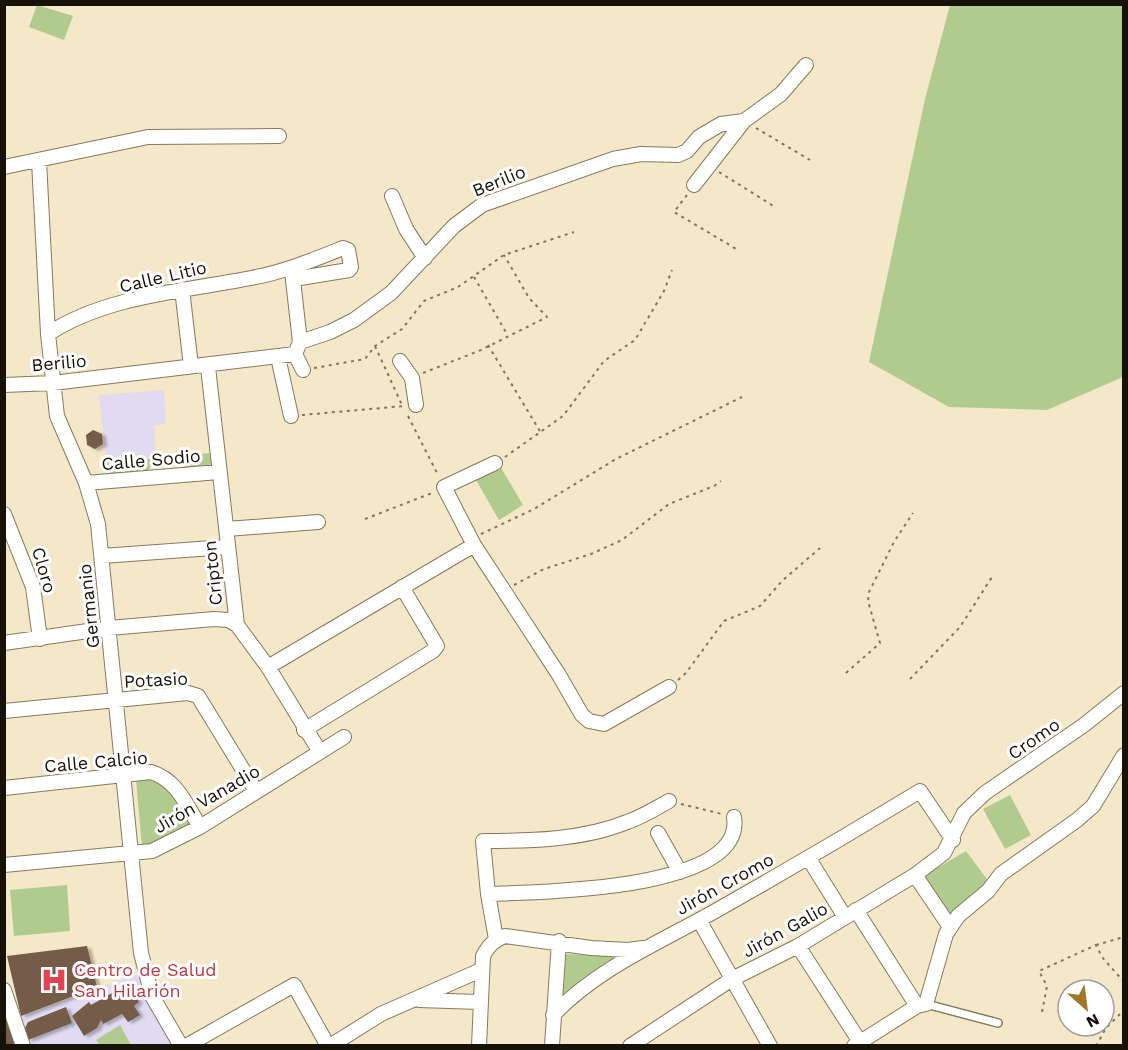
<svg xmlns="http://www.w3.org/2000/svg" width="1128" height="1050" font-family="'Work Sans',sans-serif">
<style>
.education{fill:#e0dbf1}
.green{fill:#b1cb8f}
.building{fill:#745b48;filter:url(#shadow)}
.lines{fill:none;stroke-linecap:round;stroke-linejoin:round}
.lane-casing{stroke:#857a5d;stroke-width:10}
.street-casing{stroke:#857a5d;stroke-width:16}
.path{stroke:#7e7762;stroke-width:2;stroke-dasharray:3 4.5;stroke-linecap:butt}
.lane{stroke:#fff;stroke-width:7}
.street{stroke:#fff;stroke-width:14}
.labels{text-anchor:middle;stroke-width:6;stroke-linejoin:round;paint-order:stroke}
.street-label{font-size:18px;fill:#161207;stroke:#fff}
.health-label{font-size:18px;fill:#be3a42;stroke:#fff;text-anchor:start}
</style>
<defs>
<filter id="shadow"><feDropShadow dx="4" dy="2" stdDeviation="1.5" flood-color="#0004"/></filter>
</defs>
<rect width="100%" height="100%" fill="#f4e8c8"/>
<path class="education" d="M164,390l2,34 -12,2 2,33 -50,3 -7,-67z
M137,974l34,71h-140l-10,-29z"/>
<path class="green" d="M37,5l36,11 -9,24 -35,-13z
M950,5h173v372l-76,33 -98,-3 -80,-45 56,-263z
M212,453l2,11 -30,4 -3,-13z
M150,459l1,7 -3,6 -40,4 -1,-14z
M500,466l23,39 -24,15 -23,-40z
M159,779l8,4 33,47 -58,18 -6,-68z
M1010,795l21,40 -26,14 -22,-40z
M966,851l23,31 -42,35 -27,-39z
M67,885l3,46 -56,5 -4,-46z
M566,954l59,3 -62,37z
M120,1025l11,20h-31l-4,-5z"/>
<path class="building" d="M93,430l9,4 1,10 -8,5 -8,-4 -1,-10z
M87,946l10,41 -76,29 -14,-60z
M128,984l11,18 -5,4 6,9 -12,7 -6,-8 -19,10 -2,-4 -4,8 -13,8 -12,-20 17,-14 2,3z
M4,1007l14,39h-14z
M66,1007l6,16 -44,17 -3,-12 3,-6z"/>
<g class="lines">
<g class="lane-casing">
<path id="lane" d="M926,1004l72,19"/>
</g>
<g class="street-casing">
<path id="street" d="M39,161l9,173 9,82 29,67 12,41 43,429 11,43 29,50
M4,167l144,-30 131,-1
M694,185l50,-64 37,-27 25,-29
M392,196l14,33 19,29
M292,271l8,71 -5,12 8,16
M182,289l9,77
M48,334c57,-38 137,-43 203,-56 33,-6 62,-18 92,-30l5,2 3,17 -2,3 -55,9
M300,342l30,-10 24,-12 37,-27 63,-67 28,-21 131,-46 28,-5 37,1 9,-4 12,-14 22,-13 23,-3
M278,357l13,59
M400,361l12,17 4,27
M208,367l29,258 31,42 52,85
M4,385l49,-2 242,-29
M495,463l-51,24 30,58 85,130 23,40 7,6 15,3 65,-37
M86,483l133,-11
M4,514l29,73 7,52
M227,529l91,-7
M102,556l124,-9
M4,643l105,-15 105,-9 14,1 9,5
M268,667l206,-122
M4,711l184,-18 10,3 58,95
M304,730l129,-79 4,-5 -35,-59
M4,788l147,-16c26,8 35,32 49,55
M658,833l22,39
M809,859l36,58
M4,865l148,-14 48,-24 144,-90
M915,875l35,52
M488,894c45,-2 258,-2 246,-77
M856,910l61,96
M699,920l71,126
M496,939l-8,-45 -5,-53c47,0 100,-1 144,-19 15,-5 29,-14 42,-21
M798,946l62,96
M4,990l19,56
M419,1000l61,2
M553,1015c44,-46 103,-71 157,-101 71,-40 141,-81 210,-123l33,49
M186,1046l108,-61 34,61
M330,1046l51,-32 100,-44
M479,1046l4,-90c6,-11 11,-16 22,-20l86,12 37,2 15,-2
M552,1046l7,-105
M630,1046l102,-67 66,-33 117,-71 29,-22 20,-40 21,-20 99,-68 40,-32
M854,1046l63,-40 9,-2 20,-70 12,-18 30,-25 13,-17 76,-54 16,-14 31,-51"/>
</g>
<path class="path" d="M756,128l54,32
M719,172l56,35
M687,195l-13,17 64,38
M474,277l33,57
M488,345l53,88
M375,346l27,59
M314,368l51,-9 10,-13 27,-17 22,-28 34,-14 46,-32 70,-23
M423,373l58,-23 66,-33 -18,-19 -25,-43
M302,415l102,-9
M408,416l30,59
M505,457l58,-41 41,-55 31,-21 29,-49 8,-21
M365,519l67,-26
M481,534l53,-25 82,-50 126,-62
M514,585l30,-16 47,-15 31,-14 47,-36 45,-18 7,-5
M846,673l34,-30 -12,-42 1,-9 25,-50 19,-29
M910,679l50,-52 32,-50
M678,680l8,-7 38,-52 36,-15 22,-25 38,-33
M681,804l41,10
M1096,945l28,-8
M1042,1012l5,-26 -8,-15 57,-26 6,12 22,25
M1096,1046l10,-18 18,-18"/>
<use href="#lane" class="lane"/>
<use href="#street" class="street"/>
</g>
<defs>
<g id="hospital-bare" transform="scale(2.07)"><path d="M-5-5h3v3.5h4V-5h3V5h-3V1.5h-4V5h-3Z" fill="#e0444e" stroke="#fff" stroke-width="2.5" paint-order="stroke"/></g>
</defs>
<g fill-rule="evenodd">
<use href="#hospital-bare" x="54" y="980"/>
</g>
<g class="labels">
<g class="street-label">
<text transform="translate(499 181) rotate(-22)" y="6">Berilio</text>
<text transform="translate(163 277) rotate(-13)" y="6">Calle Litio</text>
<text transform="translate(59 363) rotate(-5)" y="6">Berilio</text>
<text transform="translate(151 460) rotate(-5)" y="6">Calle Sodio</text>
<text transform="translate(44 570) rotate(74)" y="6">Cloro</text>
<text transform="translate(213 573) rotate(-96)" y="6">Cripton</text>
<text transform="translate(89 606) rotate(-96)" y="6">Germanio</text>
<text transform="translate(156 680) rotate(-3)" y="6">Potasio</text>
<text transform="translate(1034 739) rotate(-35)" y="6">Cromo</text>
<text transform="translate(96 762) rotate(-5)" y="6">Calle Calcio</text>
<text transform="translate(207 799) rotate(-30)" y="6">Jirón Vanadio</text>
<text transform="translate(725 884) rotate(-29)" y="6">Jirón Cromo</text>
<text transform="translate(785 930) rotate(-29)" y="6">Jirón Galio</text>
</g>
<g class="health-label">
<text x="74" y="976">Centro de Salud<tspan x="74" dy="21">San Hilarión</tspan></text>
</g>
</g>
<rect width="1128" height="1050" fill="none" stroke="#161207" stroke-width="12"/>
<g transform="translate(1086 1008) rotate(152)"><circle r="28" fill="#ffffff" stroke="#a2a09c" stroke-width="1.5"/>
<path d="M0-4.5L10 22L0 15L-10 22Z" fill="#a07827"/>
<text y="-9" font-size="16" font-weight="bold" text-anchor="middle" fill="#161207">N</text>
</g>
</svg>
